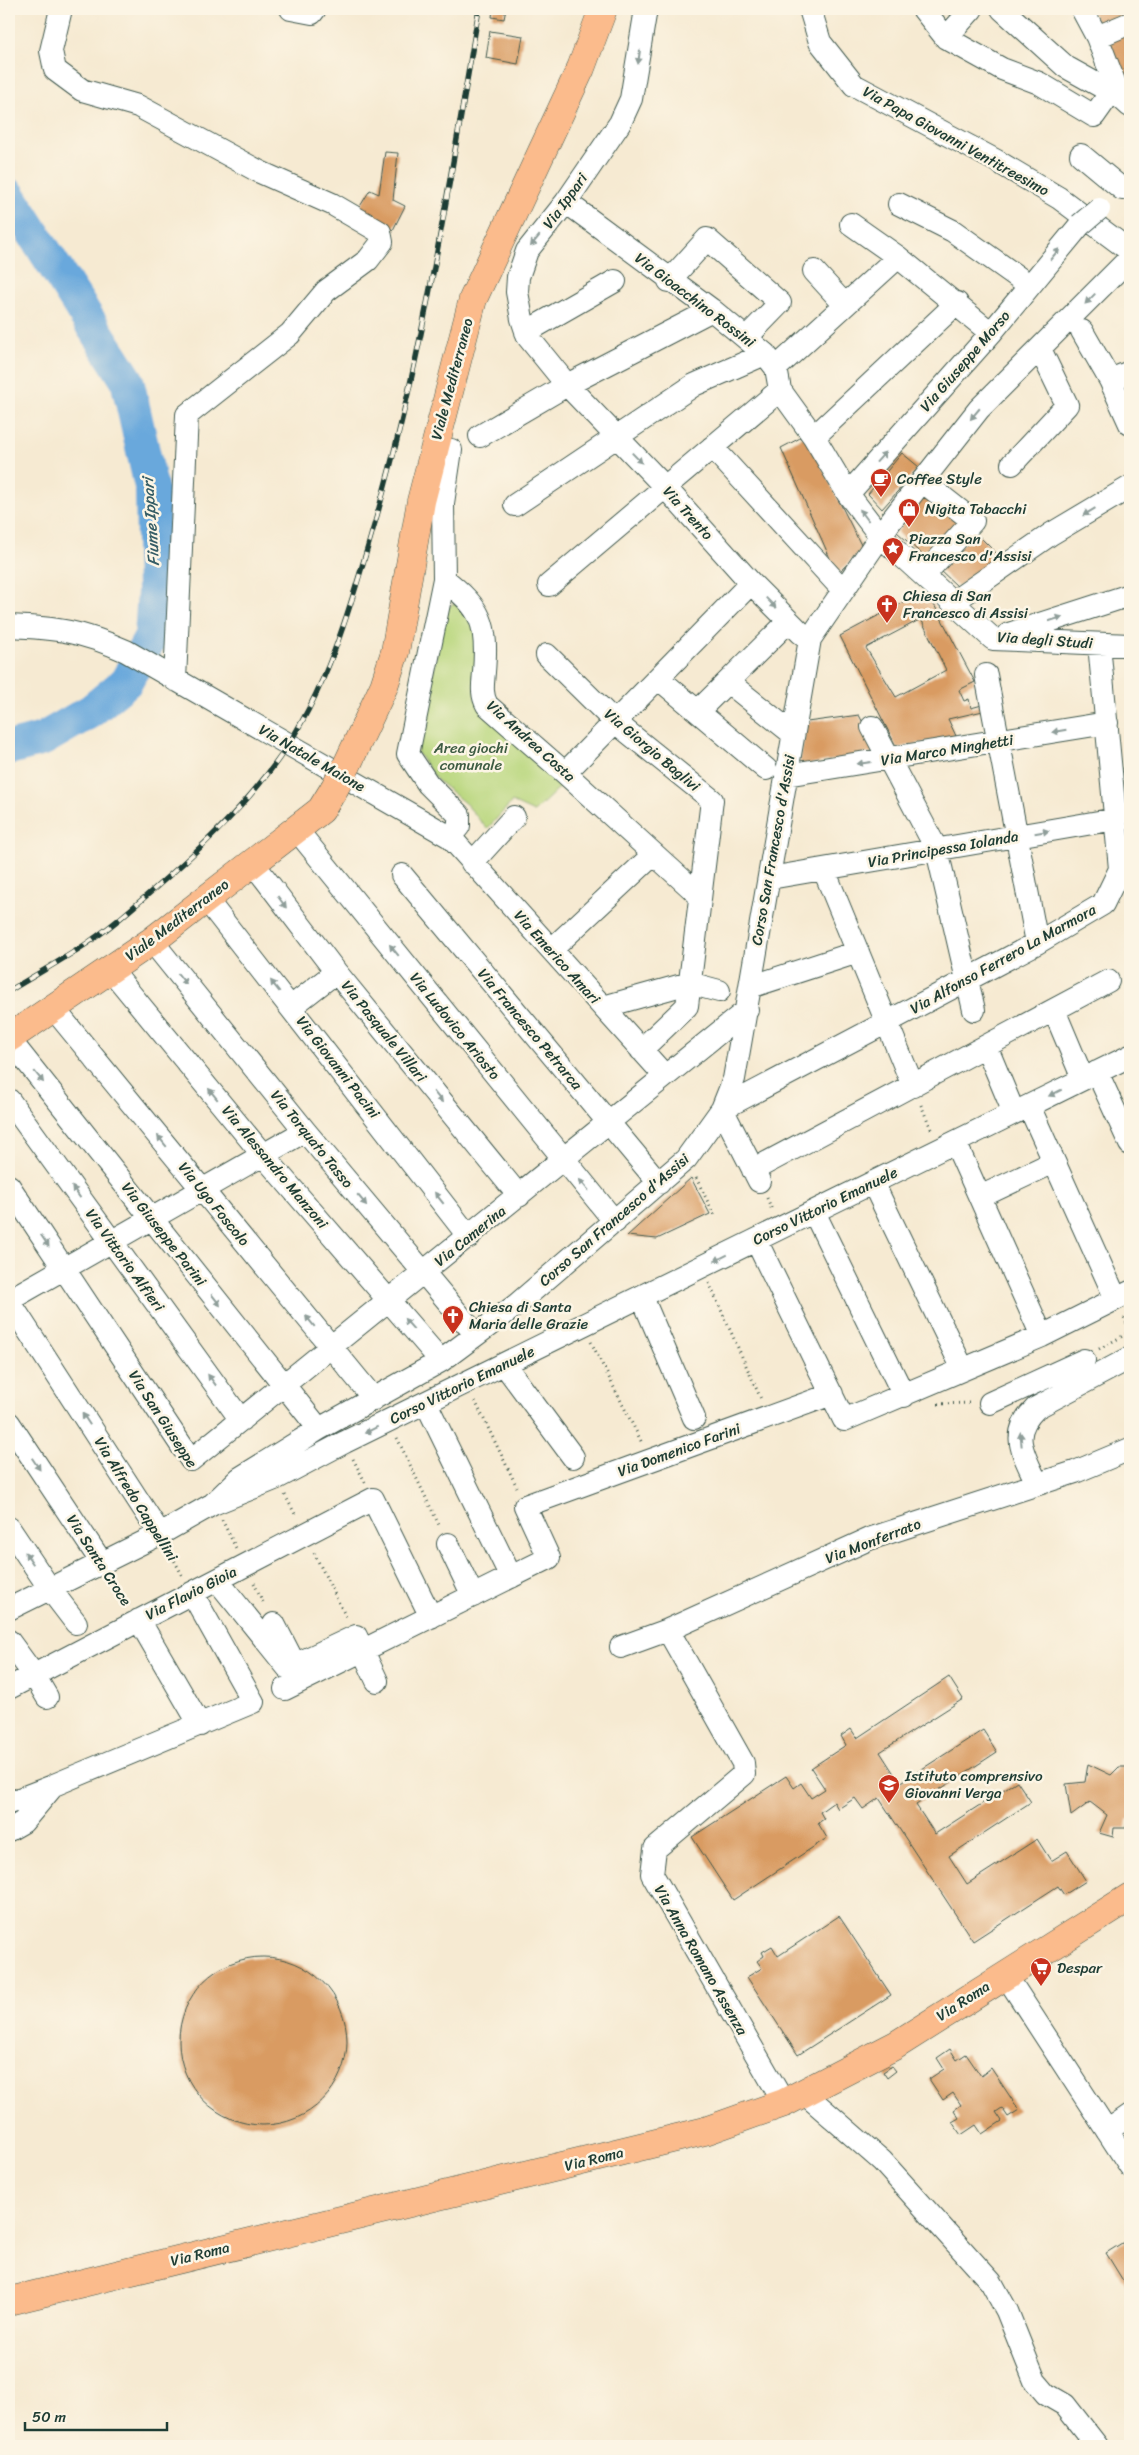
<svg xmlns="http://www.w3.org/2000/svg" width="1139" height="2455" font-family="Sriracha,sans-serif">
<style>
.green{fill:#b9d77e;stroke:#6c8a59}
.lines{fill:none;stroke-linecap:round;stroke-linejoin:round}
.river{stroke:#69a8dc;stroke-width:34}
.building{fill:#d99b62;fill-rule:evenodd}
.minor-casing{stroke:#3f574c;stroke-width:24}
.major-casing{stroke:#3f574c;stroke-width:29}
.path{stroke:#3f574c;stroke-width:3;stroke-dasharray:1 4;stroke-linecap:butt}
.minor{stroke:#fff;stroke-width:22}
.major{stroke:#fbbb8c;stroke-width:28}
.rail-casing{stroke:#1f3d34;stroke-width:5.5}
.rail{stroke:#fcf5e5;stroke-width:4;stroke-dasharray:11;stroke-linecap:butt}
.minor-bridge-casing{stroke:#3f574c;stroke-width:24;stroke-linecap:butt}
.major-bridge-casing{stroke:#3f574c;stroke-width:29;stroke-linecap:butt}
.minor-bridge{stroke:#fff;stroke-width:22}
.major-bridge{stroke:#fbbb8c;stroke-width:28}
.oneway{fill:#8f9e9a}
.labels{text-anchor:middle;stroke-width:5;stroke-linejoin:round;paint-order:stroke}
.street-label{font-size:15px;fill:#1f3d34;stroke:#fcf5e5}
.poi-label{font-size:15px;fill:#1f3d34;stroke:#fcf5e5;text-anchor:start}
.park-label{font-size:15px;fill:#3e5c43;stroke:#fcf5e5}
.water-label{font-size:16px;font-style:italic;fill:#355d66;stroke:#fcf5e5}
</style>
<rect width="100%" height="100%" fill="#fcf5e5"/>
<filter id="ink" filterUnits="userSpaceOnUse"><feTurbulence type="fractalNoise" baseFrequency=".02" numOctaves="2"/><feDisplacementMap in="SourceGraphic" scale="10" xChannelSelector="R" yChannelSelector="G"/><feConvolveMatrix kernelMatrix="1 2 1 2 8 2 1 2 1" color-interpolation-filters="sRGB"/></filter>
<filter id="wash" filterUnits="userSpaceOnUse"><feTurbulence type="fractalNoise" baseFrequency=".0096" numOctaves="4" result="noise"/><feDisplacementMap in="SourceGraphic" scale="20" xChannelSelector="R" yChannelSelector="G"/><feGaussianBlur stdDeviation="1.12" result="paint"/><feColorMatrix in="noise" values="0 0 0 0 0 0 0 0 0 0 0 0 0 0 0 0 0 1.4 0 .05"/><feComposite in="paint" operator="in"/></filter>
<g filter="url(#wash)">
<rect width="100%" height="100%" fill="#f6ead2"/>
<path class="green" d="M453,604l9,1 14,23 -1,71 87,86 -28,27 -22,-10 -25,27 -20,-24 -31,-26 -19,-27 29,-143z"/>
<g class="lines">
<path class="river" d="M9,195l118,185 25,111 2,100 -3,46 -25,45 -35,29 -48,28 -34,9"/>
</g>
<g id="blocks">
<path class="building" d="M493,9h13l-2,10 -12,-2z
M944,9h19l-8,10z
M1091,9h39v5l-30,17z
M1130,28v55l-6,4 -21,-49z
M490,31l33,5 -5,28 -32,-6z
M385,152l13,1 -5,47 12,6 -12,24 -34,-22 11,-18 9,4z
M806,435l57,114 -26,25 -56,-126z
M902,453l17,14 -37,42 -14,-15z
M926,490l38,26 -37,43 -30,-27z
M975,532l26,26 -43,29 -19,-18z
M915,596l16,3 44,83 -16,8 5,11 5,-2 2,9 11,-3 1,6 -35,8 8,17 -59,12 -57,-112zM921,619l25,51 -50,27 -30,-49z
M859,715l19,37 -79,14 8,-44z
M691,1178l19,36 -53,25 -30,-3z
M949,1677l14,22 -83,53 20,31 83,-53 14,22 -81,53 19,29 82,-53 14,21 -82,54 18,28 70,-45 14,22 16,-10 19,30 -22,14 -6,-9 -85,55 -94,-143 -16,11 -8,-11 -17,11 -4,-7 -14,10 4,7 -6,4 9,15 -94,62 -41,-63 94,-61 8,12 7,-5 10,15 14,-9 -14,-21 35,-23 -5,-9 10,-7 6,9z
M1088,1764l23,11 8,-8h11v52l-3,1 -1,8h-12l-1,9 -14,-4 8,-18 -17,-13 -19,14 -5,-32 19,-2z
M839,1916l52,79 -93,60 -51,-78 15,-9 -5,-7 7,-5 -2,-4 10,-6 6,10z
M179 2041a84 84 0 1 1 168 0a84 84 0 1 1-168 0Z
M950,2049l7,11 9,-6 15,22 10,-8 28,42 -11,7 -6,-9 -6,4 6,9 -20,13 -6,-9 -15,10 -9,-13 7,-4 -5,-8 7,-5 -8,-12 -10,7 -14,-21 15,-10 -7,-11z
M892,2066l4,5 -9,7 -4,-6z
M1130,2238v54l-24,-39z"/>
</g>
</g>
<g filter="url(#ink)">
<use href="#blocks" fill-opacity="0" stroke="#3f574c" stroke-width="1"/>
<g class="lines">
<g class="minor-casing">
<path id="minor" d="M61,9l-10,42 4,19 27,20 56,16 122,66 72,32 48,28 2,10 -14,18 -42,31 -36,43 -103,81 -12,265
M291,9l21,4 3,-4
M646,9l-15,90 -11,24 -54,79 -39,49 -9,26 -1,15 5,27 6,18 39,48 97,101 87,97 50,50 9,6
M810,9l10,33 34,43 141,75 64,38 71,53
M923,9l23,29
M972,9l-26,29 56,31 37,14 55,33 17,-24
M1002,9l64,58 54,30 10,9
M1082,9l15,28 23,60 4,-3
M1097,37l33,-14
M1081,155l41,34
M566,202l146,108 53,44 11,14 4,22 34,47 34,57 32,42 113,103 137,6
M899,204l54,27 76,54
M851,224l47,33 93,76
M814,271l31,34
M669,281l38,-42 73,64 -33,34
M1082,331l28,49 20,44
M526,332l89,-51
M776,368l122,-111
M1110,380l20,-8
M480,436l87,-51 145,-75
M814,437l143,-134
M712,447l131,143
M1012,464l55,-59 -27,-56
M922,481l51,40 -48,53
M848,494l143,-161 89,-108
M421,501l22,2 1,76 -36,175 20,30 31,31v11l-9,11
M443,503l8,-53
M515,505l179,-120 71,-31
M444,579c38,30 44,44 40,93 -1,12 -3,22 3,33l78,68 135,123
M549,585l231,-195
M953,602l98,-68 79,-47
M9,626c48,2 72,5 117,25l324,186 215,239
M1009,634l121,-39
M547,655l68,67 97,78 -25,206 -46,44
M986,675l51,268
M658,678l108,91
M728,682l65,52
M698,711l91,-90
M872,727l65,123 37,160
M565,773l186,-190
M786,775l321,-52
M296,829l319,393
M253,863l83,109 183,224
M472,863l42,-46
M824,870l89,216
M402,875l257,308
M770,878l346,-59
M206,899l263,338
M152,941l153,190 171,204
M552,949l102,-95
M111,970l152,185 178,206
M750,987l108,-35
M291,1007l45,-35
M603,1007l86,-24 30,8
M54,1009l320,390
M1054,1010l29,69
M9,1039l310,390
M986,1046l28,67
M1097,1072l33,72
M9,1100l232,320
M1029,1106l87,193
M955,1142l87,194
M753,1170l355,-189
M759,1181l-37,-72 315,-166 66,-39 17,-35 -21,-225
M873,1183l85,176
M9,1186l182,274 556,-450
M980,1197l74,-35
M814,1212l90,184
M756,1240l88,180 198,-84 88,-44
M642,1297l52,121
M9,1300l296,-169
M9,1301l151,233
M504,1364l69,93
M426,1403l85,174
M990,1403l94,-43
M9,1423l93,140
M1037,1484c-13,-31 -29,-49 -1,-76l94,-50
M213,1504l27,-26 79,-49 122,-68 74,-55 171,-147 36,-50 12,-30 76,-440 80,-117 89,-113 145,-145
M9,1528l41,61 26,34
M448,1544l25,52
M217,1580l71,88 68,-32 21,45
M9,1609l151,-75 53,-30 64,-26 68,-36 785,-386
M139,1620l61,105
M274,1624l17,33
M668,1630l75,133 1,11 -89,75 -3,25 132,229
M9,1641l19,26
M621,1647l47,-17 201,-91 206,-67 55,-23
M34,1675l13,22
M9,1688l364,-189 58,118
M285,1689l264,-131 -24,-52 307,-112
M9,1803l44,-17
M9,1830l14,-8 31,-37 199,-83 -61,-109
M1005,1974l125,192
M804,2093l78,68 109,121 16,29 28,70 11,13 19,11 32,41
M1107,2131l23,-16"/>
</g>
<g class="major-casing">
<path id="major" d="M347,765l37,-79 11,-34 26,-151 52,-202 108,-231 22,-59
M9,1038l143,-97 169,-131 13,-21
M9,2301l696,-170 79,-28 112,-58 234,-148"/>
</g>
<path class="path" d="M921,1105l11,26
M696,1178l20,40
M767,1198l5,12
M709,1283l52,116
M591,1342l51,101
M1099,1349l31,-17 -6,-15
M475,1401l42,86
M938,1404l32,-1
M397,1438l43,89
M353,1459l12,23
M285,1495l11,21
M222,1520l14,28
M170,1552l12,23
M314,1553l33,66
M112,1579l17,26
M254,1583l9,19"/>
<use href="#minor" class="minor"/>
<use href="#major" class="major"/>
<g class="rail-casing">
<path id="rail" d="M9,991c23,-14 46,-27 68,-41 31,-20 58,-44 85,-68 44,-38 85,-78 118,-125 46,-66 69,-145 91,-221 51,-172 78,-351 108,-527"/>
</g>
<use href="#rail" class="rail"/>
<g class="minor-bridge-casing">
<path id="minor-bridge" d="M1080,225l19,-16"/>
</g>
<g class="major-bridge-casing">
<path id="major-bridge" d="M334,789l13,-24"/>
</g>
<use href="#minor-bridge" class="minor-bridge"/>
<use href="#major-bridge" class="major-bridge"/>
</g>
<defs><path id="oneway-solid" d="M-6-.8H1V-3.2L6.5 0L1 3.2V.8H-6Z" transform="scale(1.25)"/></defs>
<g class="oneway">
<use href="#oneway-solid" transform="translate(639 57) rotate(98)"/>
<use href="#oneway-solid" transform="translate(535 241) rotate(129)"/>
<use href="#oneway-solid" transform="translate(1055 254) rotate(-50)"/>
<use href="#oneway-solid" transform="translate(1090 299) rotate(134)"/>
<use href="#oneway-solid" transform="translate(975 414) rotate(130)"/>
<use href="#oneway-solid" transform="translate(881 457) rotate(-48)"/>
<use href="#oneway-solid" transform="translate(637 458) rotate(46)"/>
<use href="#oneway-solid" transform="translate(1089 512) rotate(149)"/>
<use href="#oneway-solid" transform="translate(864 515) rotate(-127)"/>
<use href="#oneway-solid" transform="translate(771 603) rotate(46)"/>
<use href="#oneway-solid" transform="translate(1056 619) rotate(-18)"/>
<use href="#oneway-solid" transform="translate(1059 731) rotate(170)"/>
<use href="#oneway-solid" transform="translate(864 763) rotate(172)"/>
<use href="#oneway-solid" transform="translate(1042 832) rotate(-10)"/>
<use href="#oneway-solid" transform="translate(282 902) rotate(53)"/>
<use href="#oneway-solid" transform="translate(394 950) rotate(-129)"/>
<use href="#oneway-solid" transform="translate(182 979) rotate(51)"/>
<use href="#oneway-solid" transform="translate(275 986) rotate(-128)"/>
<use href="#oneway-solid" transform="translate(39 1077) rotate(51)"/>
<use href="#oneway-solid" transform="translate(1055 1093) rotate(154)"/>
<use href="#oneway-solid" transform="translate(213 1094) rotate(-129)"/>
<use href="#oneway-solid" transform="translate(438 1097) rotate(51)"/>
<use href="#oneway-solid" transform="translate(162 1141) rotate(-129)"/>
<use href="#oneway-solid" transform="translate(584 1185) rotate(-130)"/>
<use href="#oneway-solid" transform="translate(76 1192) rotate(-126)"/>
<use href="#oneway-solid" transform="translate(439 1198) rotate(-128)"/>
<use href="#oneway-solid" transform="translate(362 1200) rotate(50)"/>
<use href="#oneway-solid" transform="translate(45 1241) rotate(56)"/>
<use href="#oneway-solid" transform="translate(721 1258) rotate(154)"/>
<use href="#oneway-solid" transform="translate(216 1300) rotate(52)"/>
<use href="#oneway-solid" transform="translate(310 1321) rotate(-129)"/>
<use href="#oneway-solid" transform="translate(409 1324) rotate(-131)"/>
<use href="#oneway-solid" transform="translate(212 1380) rotate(-126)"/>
<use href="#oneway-solid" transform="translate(86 1419) rotate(-123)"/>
<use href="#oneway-solid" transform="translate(371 1430) rotate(154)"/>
<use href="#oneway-solid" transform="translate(1021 1439) rotate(-95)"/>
<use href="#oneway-solid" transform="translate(36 1464) rotate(56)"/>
<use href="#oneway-solid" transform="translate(29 1558) rotate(-124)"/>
</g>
</g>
<defs>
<g id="cafe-pin" transform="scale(1.125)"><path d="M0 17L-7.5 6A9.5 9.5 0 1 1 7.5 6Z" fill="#c8321e" stroke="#fcf5e5"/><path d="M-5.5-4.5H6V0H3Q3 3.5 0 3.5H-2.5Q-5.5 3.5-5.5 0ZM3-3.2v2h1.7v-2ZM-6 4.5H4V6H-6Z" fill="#fff"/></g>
<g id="shop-pin" transform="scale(1.125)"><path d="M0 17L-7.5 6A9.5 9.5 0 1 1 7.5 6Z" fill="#c8321e" stroke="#fcf5e5"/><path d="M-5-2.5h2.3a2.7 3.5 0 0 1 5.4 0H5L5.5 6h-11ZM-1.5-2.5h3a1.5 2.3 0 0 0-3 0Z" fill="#fff"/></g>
<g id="sight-pin" transform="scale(1.125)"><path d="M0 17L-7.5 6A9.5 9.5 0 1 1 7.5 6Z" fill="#c8321e" stroke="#fcf5e5"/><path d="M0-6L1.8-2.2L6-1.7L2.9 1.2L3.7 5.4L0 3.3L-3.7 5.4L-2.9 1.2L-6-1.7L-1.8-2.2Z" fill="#fff"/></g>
<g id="church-pin" transform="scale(1.125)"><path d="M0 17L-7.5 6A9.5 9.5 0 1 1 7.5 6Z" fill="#c8321e" stroke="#fcf5e5"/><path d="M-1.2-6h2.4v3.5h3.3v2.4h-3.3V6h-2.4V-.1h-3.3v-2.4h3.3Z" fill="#fff"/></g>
<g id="school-pin" transform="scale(1.125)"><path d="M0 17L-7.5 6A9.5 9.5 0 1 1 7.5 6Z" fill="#c8321e" stroke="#fcf5e5"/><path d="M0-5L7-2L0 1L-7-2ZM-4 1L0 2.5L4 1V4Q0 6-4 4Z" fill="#fff"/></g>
<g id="supermarket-pin" transform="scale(1.125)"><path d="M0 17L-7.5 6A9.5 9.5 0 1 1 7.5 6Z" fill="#c8321e" stroke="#fcf5e5"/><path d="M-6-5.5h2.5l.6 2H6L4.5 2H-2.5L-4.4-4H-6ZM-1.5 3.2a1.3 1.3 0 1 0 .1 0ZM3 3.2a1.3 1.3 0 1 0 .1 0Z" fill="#fff"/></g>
</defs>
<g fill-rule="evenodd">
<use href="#cafe-pin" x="881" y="479"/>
<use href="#shop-pin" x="909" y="509"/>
<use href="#sight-pin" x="893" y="548"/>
<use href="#church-pin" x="887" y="605"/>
<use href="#church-pin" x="453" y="1316"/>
<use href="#school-pin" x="889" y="1785"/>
<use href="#supermarket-pin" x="1041" y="1968"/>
</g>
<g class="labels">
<g class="street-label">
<text transform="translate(956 141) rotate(29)" y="5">Via Papa Giovanni Ventitreesimo</text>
<text transform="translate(565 201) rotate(-54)" y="5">Via Ippari</text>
<text transform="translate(695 300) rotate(37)" y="5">Via Gioacchino Rossini</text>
<text transform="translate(965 361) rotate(-49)" y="5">Via Giuseppe Morso</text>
<text transform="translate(452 379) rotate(-75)" y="5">Viale Mediterraneo</text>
<text transform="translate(688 513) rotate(48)" y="5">Via Trento</text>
<text transform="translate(1045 640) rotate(4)" y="5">Via degli Studi</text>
<text transform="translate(531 741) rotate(42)" y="5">Via Andrea Costa</text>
<text transform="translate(652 750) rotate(40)" y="5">Via Giorgio Baglivi</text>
<text transform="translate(947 750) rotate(-9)" y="5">Via Marco Minghetti</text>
<text transform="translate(312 758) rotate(30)" y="5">Via Natale Maione</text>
<text transform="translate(943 849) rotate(-10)" y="5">Via Principessa Iolanda</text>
<text transform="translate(773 850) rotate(-80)" y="5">Corso San Francesco d'Assisi</text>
<text transform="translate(177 920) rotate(-37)" y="5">Viale Mediterraneo</text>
<text transform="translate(557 957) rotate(48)" y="5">Via Emerico Amari</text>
<text transform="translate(1003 959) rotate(-29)" y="5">Via Alfonso Ferrero La Marmora</text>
<text transform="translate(455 1026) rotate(51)" y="5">Via Ludovico Ariosto</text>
<text transform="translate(530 1029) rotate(50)" y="5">Via Francesco Petrarca</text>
<text transform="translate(384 1031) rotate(51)" y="5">Via Pasquale Villari</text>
<text transform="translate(338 1067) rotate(52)" y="5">Via Giovanni Pacini</text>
<text transform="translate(312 1139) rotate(51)" y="5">Via Torquato Tasso</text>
<text transform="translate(275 1167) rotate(50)" y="5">Via Alessandro Manzoni</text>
<text transform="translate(214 1204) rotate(51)" y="5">Via Ugo Foscolo</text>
<text transform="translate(825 1206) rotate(-26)" y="5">Corso Vittorio Emanuele</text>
<text transform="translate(614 1220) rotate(-41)" y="5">Corso San Francesco d'Assisi</text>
<text transform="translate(164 1234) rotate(52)" y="5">Via Giuseppe Parini</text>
<text transform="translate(470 1236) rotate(-39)" y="5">Via Camerina</text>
<text transform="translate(125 1260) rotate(54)" y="5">Via Vittorio Alfieri</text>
<text transform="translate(462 1385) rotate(-26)" y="5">Corso Vittorio Emanuele</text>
<text transform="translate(163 1419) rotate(57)" y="5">Via San Giuseppe</text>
<text transform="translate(679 1450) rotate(-20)" y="5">Via Domenico Farini</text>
<text transform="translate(136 1499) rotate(58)" y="5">Via Alfredo Cappellini</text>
<text transform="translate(873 1541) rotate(-21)" y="5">Via Monferrato</text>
<text transform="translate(99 1560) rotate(57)" y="5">Via Santa Croce</text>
<text transform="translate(191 1593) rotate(-27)" y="5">Via Flavio Gioia</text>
<text transform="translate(701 1960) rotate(60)" y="5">Via Anna Romano Assenza</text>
<text transform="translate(963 2001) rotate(-33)" y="5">Via Roma</text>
<text transform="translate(594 2159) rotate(-14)" y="5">Via Roma</text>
<text transform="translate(200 2254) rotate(-14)" y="5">Via Roma</text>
</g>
<g class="poi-label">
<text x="897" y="484">Coffee Style</text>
<text x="925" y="514">Nigita Tabacchi</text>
<text x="909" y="544">Piazza San<tspan x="909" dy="17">Francesco d'Assisi</tspan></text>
<text x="903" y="601">Chiesa di San<tspan x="903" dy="17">Francesco di Assisi</tspan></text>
<text x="469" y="1312">Chiesa di Santa<tspan x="469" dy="17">Maria delle Grazie</tspan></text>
<text x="905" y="1781">Istituto comprensivo<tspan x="905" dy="17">Giovanni Verga</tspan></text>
<text x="1057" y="1973">Despar</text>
</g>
<g class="park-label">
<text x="471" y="753">Area giochi<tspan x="471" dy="17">comunale</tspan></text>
</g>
<g class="water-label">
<text transform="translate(150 522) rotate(-94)" y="6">Fiume Ippari</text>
</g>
</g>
<rect width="1139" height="2455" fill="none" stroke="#fcf5e5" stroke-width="30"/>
<path d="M25 2422v8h142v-8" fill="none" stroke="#1f3d34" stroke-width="2.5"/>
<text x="32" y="2422" font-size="15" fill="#1f3d34" stroke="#fcf5e5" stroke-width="4" paint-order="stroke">50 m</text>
</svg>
